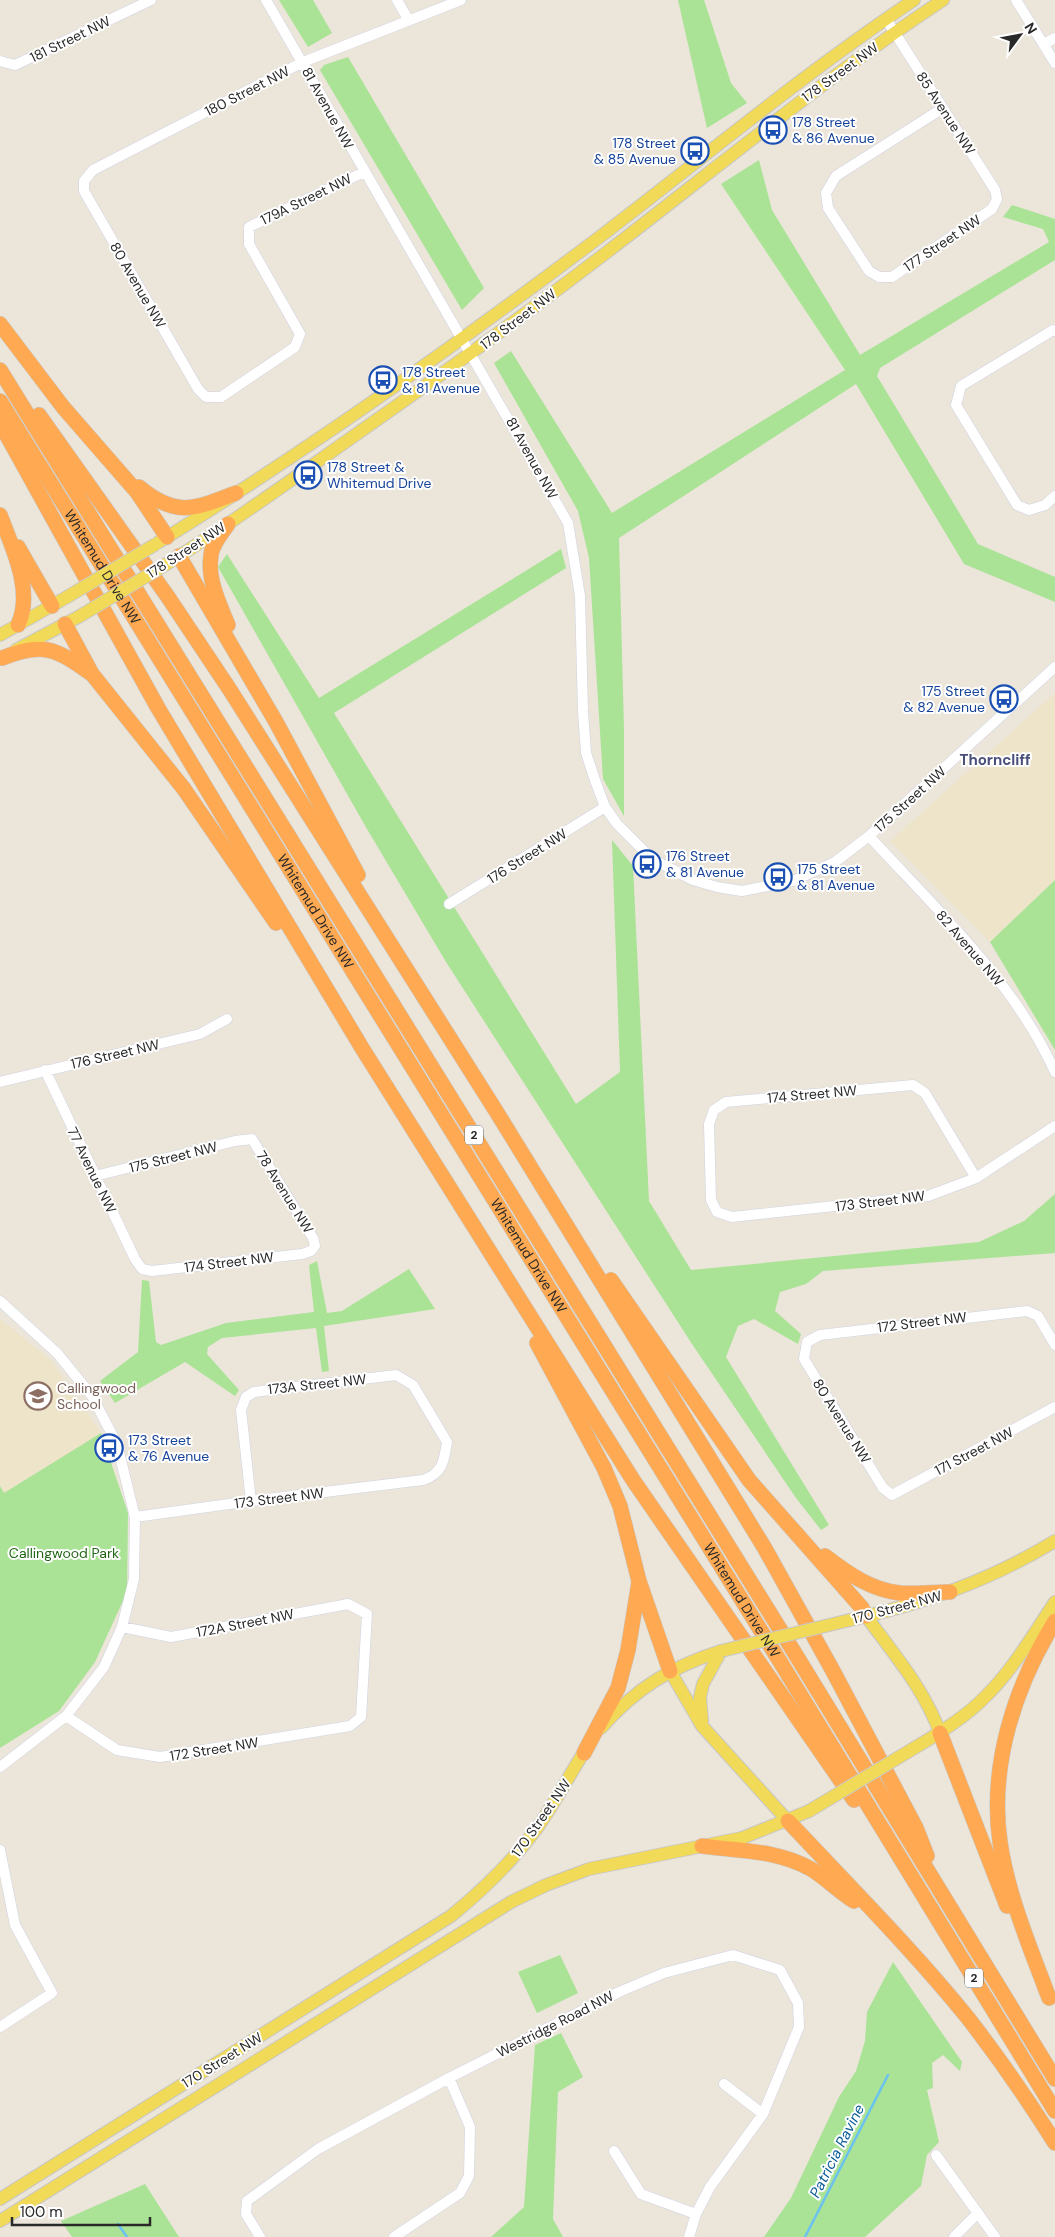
<svg xmlns="http://www.w3.org/2000/svg" width="1055" height="2237" font-family="'DM Sans',sans-serif">
<style>
.education{fill:#eee4c9}
.green{fill:#aae396}
.lines{fill:none;stroke-linecap:round;stroke-linejoin:round}
.stream{stroke:#6bc2f0;stroke-width:2.5}
.minor-casing{stroke:#d0d2e2;stroke-width:11}
.major-casing{stroke:#c7c7c7;stroke-width:14}
.highway-casing{stroke:#c7c7c7;stroke-width:16}
.minor{stroke:#fff;stroke-width:10}
.major{stroke:#f2da59;stroke-width:12}
.highway{stroke:#ffaa52;stroke-width:15}
.major-bridge-casing{stroke:#c7c7c7;stroke-width:14;stroke-linecap:butt}
.major-bridge{stroke:#f2da59;stroke-width:12}
.labels{text-anchor:middle;stroke-width:4;stroke-linejoin:round;paint-order:stroke}
.shield{fill:#fff;stroke:#696969;stroke-width:1}
.shield-label{font-size:12px;font-weight:bold;fill:#292929}
.street-label{font-size:14px;fill:#292929;stroke:#fff}
.transit-label{font-size:14px;fill:#164399;stroke:#fff;text-anchor:start}
.education-label{font-size:14px;fill:#785e54;stroke:#fff;text-anchor:start}
.park-label{font-size:14px;fill:#236619;stroke:#fff}
.neighbourhood-label{font-size:15px;font-weight:bold;fill:#494e7a;stroke:#fff}
.water-label{font-size:15px;font-style:italic;fill:#0c5e9a;stroke:#fff}
</style>
<rect width="100%" height="100%" fill="#ebe5da"/>
<path class="education" d="M1055,693v187l-65,62 -100,-101z
M0,1319l51,41 50,73 -97,60 -4,-7z"/>
<path class="green" d="M279,0h34l19,33 -24,14z
M678,0h26l27,83 16,20 -40,25z
M348,57l136,231 -22,22 -142,-240 4,-5z
M759,160l13,50 88,145 189,-113 -6,-13 -40,-12 9,-12 43,14v41l-175,108 -3,8 101,168 77,33v25l-91,-38 -108,-180 -237,154 5,192v86l-21,-37 -14,-221 -11,-47 -84,-148 17,-12 101,162 233,-143 -124,-186z
M561,549l5,19 -232,145 242,391 44,-32 -8,-232 21,26 16,335 42,69 288,-28 45,-21 31,-27v59l-232,18 -17,13 -26,8 -5,19 26,23 -3,10 -44,-25 -16,7 -12,31 103,168 -8,5 -25,-32 -104,-154 -246,-382 -79,-133 -149,-262 9,-13 92,144z
M1055,880v170l-65,-108z
M317,1261l10,52 15,-2 67,-42 26,40 -111,17 5,45 -7,1 -6,-44 -94,10 -14,9 -1,7 32,36 -4,6 -50,-34 -70,41 -15,-22 38,-29 4,-72 7,1 7,61 5,3 65,-22 88,-11 -5,-47z
M101,1433l27,80 -1,79 -32,70 -36,49 -59,37v-262l4,7z
M560,1955l18,38 -41,20 -19,-41z
M893,1962l69,100 -2,9 -17,-16 -11,8 1,25 -6,2 12,52 -12,13 -6,31 -56,51h-101l27,-39 48,-101 17,-26 9,-30 2,-29z
M561,2033l22,44 -25,15 -5,127 10,18h-72l33,-30 11,-162z
M145,2184l34,53h-107l-11,-16z"/>
<g class="lines">
<path class="stream" d="M118,2224l9,13
M805,2237l83,-162"/>
<g class="minor-casing">
<path id="minor" d="M266,0l302,523 12,73 3,116 3,41 10,30 9,24 12,17 35,35 41,21 24,7 25,4 51,-10 42,-19 34,-26 186,-169
M397,0l12,21
M1016,0l39,63
M886,19l109,171 2,9 -5,10 -100,68h-13l-10,-6 -41,-63 -2,-15 10,-17 107,-68
M1044,44l11,-6
M0,61l15,4 136,-65
M364,172l-115,55v17l51,90 -5,13 -74,50h-15l-8,-8 -114,-198v-10l9,-11 210,-108 158,-62
M1055,331l-2,-1 -92,56 -5,19 61,100 12,5 16,-5 10,-9
M869,836c67,73 145,145 186,236
M449,904l156,-97
M45,1070l90,189 7,10 10,2 150,-17 9,-3 4,-5 -2,-8 -61,-99 -17,2 -140,35
M0,1082l200,-48 27,-15
M976,1178l-51,-85 -12,-8 -187,17 -12,8 -5,14 2,76 6,12 15,5 196,-21 48,-18 79,-52
M0,1301l57,52 35,43 25,48 18,73 -1,62 -12,48 -18,40 -38,49 -66,51
M1055,1345l-17,-29 -11,-5 -207,24 -13,7 -3,17 79,129 9,7 163,-88
M135,1517l116,-16 172,-21c20,-7 21,-19 24,-38l-34,-57 -17,-10 -142,17 -8,5 -5,13 10,91
M66,1716l51,34 43,7 190,-31 11,-9 6,-103 -19,-10 -177,33 -49,-10
M0,1850l15,75 37,68 -52,34
M724,2084l39,30
M614,2151l27,43 55,20
M936,2155l59,82
M260,2237l-14,-23 1,-13 71,-52 131,-71 170,-86 45,-19 69,-18 47,15 18,33 1,24 -36,87 -53,73 -14,27 -7,23
M394,2237l66,-44 9,-17 1,-49 -21,-49
M954,2237l24,-24"/>
</g>
<g class="major-casing">
<path id="major" d="M159,542c151,-93 296,-196 438,-303 105,-80 206,-165 317,-239
M165,565c61,-38 118,-79 176,-120 90,-63 179,-126 266,-193 111,-85 219,-175 336,-252
M0,635l67,-38
M16,650l64,-34
M866,1616c27,37 59,74 74,117
M850,1620c75,-17 139,-39 205,-79
M670,1671l32,55 86,95
M702,1721l-2,-24 3,-13 18,-33
M601,1728c35,-40 70,-61 120,-77
M916,1747c25,-15 51,-31 71,-52 27,-27 47,-62 68,-93
M0,2199l451,-283c32,-26 61,-54 86,-88 19,-26 33,-55 51,-82
M0,2221l511,-319 35,-17 43,-16 153,-31 67,-27"/>
</g>
<g class="highway-casing">
<g id="highway">
<path d="M0,324l63,83 74,85 30,45"/>
<path d="M0,370l799,1290 256,419"/>
<path id="s1" d="M0,401l784,1267 271,443"/>
<path d="M39,415l129,182 62,93 266,421 222,361 46,75 69,124 83,157 11,28"/>
<path d="M0,423l158,285 204,340 271,432 221,320"/>
<path d="M139,487c37,31 56,22 97,6"/>
<path d="M0,515c12,32 34,76 18,110"/>
<path d="M228,524c-6,9 -16,20 -17,31 -4,24 8,48 17,70"/>
<path d="M18,547l34,59"/>
<path d="M179,556l97,166 82,153"/>
<path d="M65,624l27,50 92,115 92,134"/>
<path d="M2,658c41,-16 53,-10 88,15"/>
<path d="M611,1280l138,200 113,128 4,8"/>
<path d="M537,1343l67,125 16,38 19,75 31,90"/>
<path d="M825,1556c22,17 46,34 75,37 16,1 34,-1 50,-1"/>
<path d="M940,1733l67,173"/>
<path d="M584,1753l34,-65 10,-38 11,-68"/>
<path d="M788,1821c61,65 124,128 180,197 31,40 60,82 87,125"/>
<path d="M702,1846c38,5 75,4 109,23 15,9 28,23 43,32"/>
<path d="M1049,1998c-19,-51 -41,-102 -49,-156 -11,-77 15,-156 55,-221"/>
</g>
</g>
<use href="#minor" class="minor"/>
<use href="#major" class="major"/>
<use href="#highway" class="highway"/>
<g class="major-bridge-casing">
<path id="major-bridge" d="M67,597l89,-53
M80,616l85,-51
M721,1651l129,-31
M809,1811l107,-64"/>
</g>
<use href="#major-bridge" class="major-bridge"/>
</g>
<defs>
<g id="bus-ring" transform="scale(1.4375)"><circle r="9.5" fill="#fff" stroke="#1a4fb4" stroke-width="1.5"/><path d="M-5-6H5V4H4V6H2V4H-2V6H-4V4H-5ZM-3.5-4V0h7V-4ZM-3.5 1.2v1.5H-2V1.2ZM2 1.2v1.5H3.5V1.2Z" fill="#1a4fb4"/></g>
<g id="school-ring" transform="scale(1.4375)"><circle r="9.5" fill="#fff" stroke="#8d6e63" stroke-width="1.5"/><path d="M0-5L7-2L0 1L-7-2ZM-4 1L0 2.5L4 1V4Q0 6-4 4Z" fill="#8d6e63"/></g>
</defs>
<g fill-rule="evenodd">
<use href="#bus-ring" x="773" y="130"/>
<use href="#bus-ring" x="695" y="151"/>
<use href="#bus-ring" x="383" y="380"/>
<use href="#bus-ring" x="308" y="475"/>
<use href="#bus-ring" x="1004" y="699"/>
<use href="#bus-ring" x="647" y="864"/>
<use href="#bus-ring" x="778" y="877"/>
<use href="#school-ring" x="38" y="1396"/>
<use href="#bus-ring" x="109" y="1448"/>
</g>
<g class="labels">
<g class="shield">
<rect x="465" y="1125.5" width="18" height="19" rx="4"/>
<rect x="965" y="1968.5" width="18" height="19" rx="4"/>
</g>
<g class="shield-label">
<text x="474" y="1139">2</text>
<text x="974" y="1982">2</text>
</g>
<g class="street-label">
<text transform="translate(70 39) rotate(-26)" y="5">181 Street NW</text>
<text transform="translate(840 72) rotate(-36)" y="5">178 Street NW</text>
<text transform="translate(247 91) rotate(-27)" y="5">180 Street NW</text>
<text transform="translate(328 108) rotate(61)" y="5">81 Avenue NW</text>
<text transform="translate(946 113) rotate(57)" y="5">85 Avenue NW</text>
<text transform="translate(306 199) rotate(-26)" y="5">179A Street NW</text>
<text transform="translate(942 243) rotate(-34)" y="5">177 Street NW</text>
<text transform="translate(138 285) rotate(60)" y="5">80 Avenue NW</text>
<text transform="translate(518 319) rotate(-37)" y="5">178 Street NW</text>
<text transform="translate(532 458) rotate(61)" y="5">81 Avenue NW</text>
<text transform="translate(186 550) rotate(-33)" y="5">178 Street NW</text>
<text dy="5" stroke="none"><textPath href="#s1" startOffset="195">Whitemud Drive NW</textPath></text>
<text transform="translate(910 799) rotate(-42)" y="5">175 Street NW</text>
<text transform="translate(527 856) rotate(-32)" y="5">176 Street NW</text>
<text dy="5" stroke="none"><textPath href="#s1" startOffset="600">Whitemud Drive NW</textPath></text>
<text transform="translate(970 948) rotate(49)" y="5">82 Avenue NW</text>
<text transform="translate(115 1054) rotate(-13)" y="5">176 Street NW</text>
<text transform="translate(812 1094) rotate(-5)" y="5">174 Street NW</text>
<text transform="translate(173 1157) rotate(-14)" y="5">175 Street NW</text>
<text transform="translate(92 1170) rotate(64)" y="5">77 Avenue NW</text>
<text transform="translate(285 1192) rotate(58)" y="5">78 Avenue NW</text>
<text transform="translate(880 1201) rotate(-7)" y="5">173 Street NW</text>
<text dy="5" stroke="none"><textPath href="#s1" startOffset="1005">Whitemud Drive NW</textPath></text>
<text transform="translate(229 1262) rotate(-7)" y="5">174 Street NW</text>
<text transform="translate(922 1322) rotate(-7)" y="5">172 Street NW</text>
<text transform="translate(317 1384) rotate(-6)" y="5">173A Street NW</text>
<text transform="translate(842 1421) rotate(58)" y="5">80 Avenue NW</text>
<text transform="translate(974 1451) rotate(-28)" y="5">171 Street NW</text>
<text transform="translate(279 1498) rotate(-7)" y="5">173 Street NW</text>
<text dy="5" stroke="none"><textPath href="#s1" startOffset="1410">Whitemud Drive NW</textPath></text>
<text transform="translate(897 1607) rotate(-15)" y="5">170 Street NW</text>
<text transform="translate(245 1623) rotate(-11)" y="5">172A Street NW</text>
<text transform="translate(214 1749) rotate(-9)" y="5">172 Street NW</text>
<text transform="translate(541 1818) rotate(-55)" y="5">170 Street NW</text>
<text transform="translate(555 2024) rotate(-27)" y="5">Westridge Road NW</text>
<text transform="translate(222 2060) rotate(-32)" y="5">170 Street NW</text>
</g>
<g class="transit-label">
<text x="792" y="127">178 Street<tspan x="792" dy="16">&amp; 86 Avenue</tspan></text>
<text x="676" y="148" text-anchor="end">178 Street<tspan x="676" dy="16">&amp; 85 Avenue</tspan></text>
<text x="402" y="377">178 Street<tspan x="402" dy="16">&amp; 81 Avenue</tspan></text>
<text x="327" y="472">178 Street &amp;<tspan x="327" dy="16">Whitemud Drive</tspan></text>
<text x="985" y="696" text-anchor="end">175 Street<tspan x="985" dy="16">&amp; 82 Avenue</tspan></text>
<text x="666" y="861">176 Street<tspan x="666" dy="16">&amp; 81 Avenue</tspan></text>
<text x="797" y="874">175 Street<tspan x="797" dy="16">&amp; 81 Avenue</tspan></text>
<text x="128" y="1445">173 Street<tspan x="128" dy="16">&amp; 76 Avenue</tspan></text>
</g>
<g class="education-label">
<text x="57" y="1393">Callingwood<tspan x="57" dy="16">School</tspan></text>
</g>
<g class="park-label">
<text x="64" y="1558">Callingwood Park</text>
</g>
<g class="neighbourhood-label">
<text x="995" y="765">Thorncliff</text>
</g>
<g class="water-label">
<text transform="translate(837 2151) rotate(-63)" y="5">Patricia Ravine</text>
</g>
</g>
<g transform="translate(1020 35) rotate(58)" stroke="#ffffff" stroke-width="4" paint-order="stroke">
<path d="M0-4L9 19L0 12L-9 19Z" fill="#292929"/>
<text y="-8" font-size="14" font-weight="bold" text-anchor="middle" fill="#292929">N</text>
</g>
<path d="M12 2217v8h138v-8" fill="none" stroke="#292929" stroke-width="2.5"/>
<text x="20" y="2217" font-size="15" fill="#292929" stroke="#ffffff" stroke-width="4" paint-order="stroke">100 m</text>
</svg>
